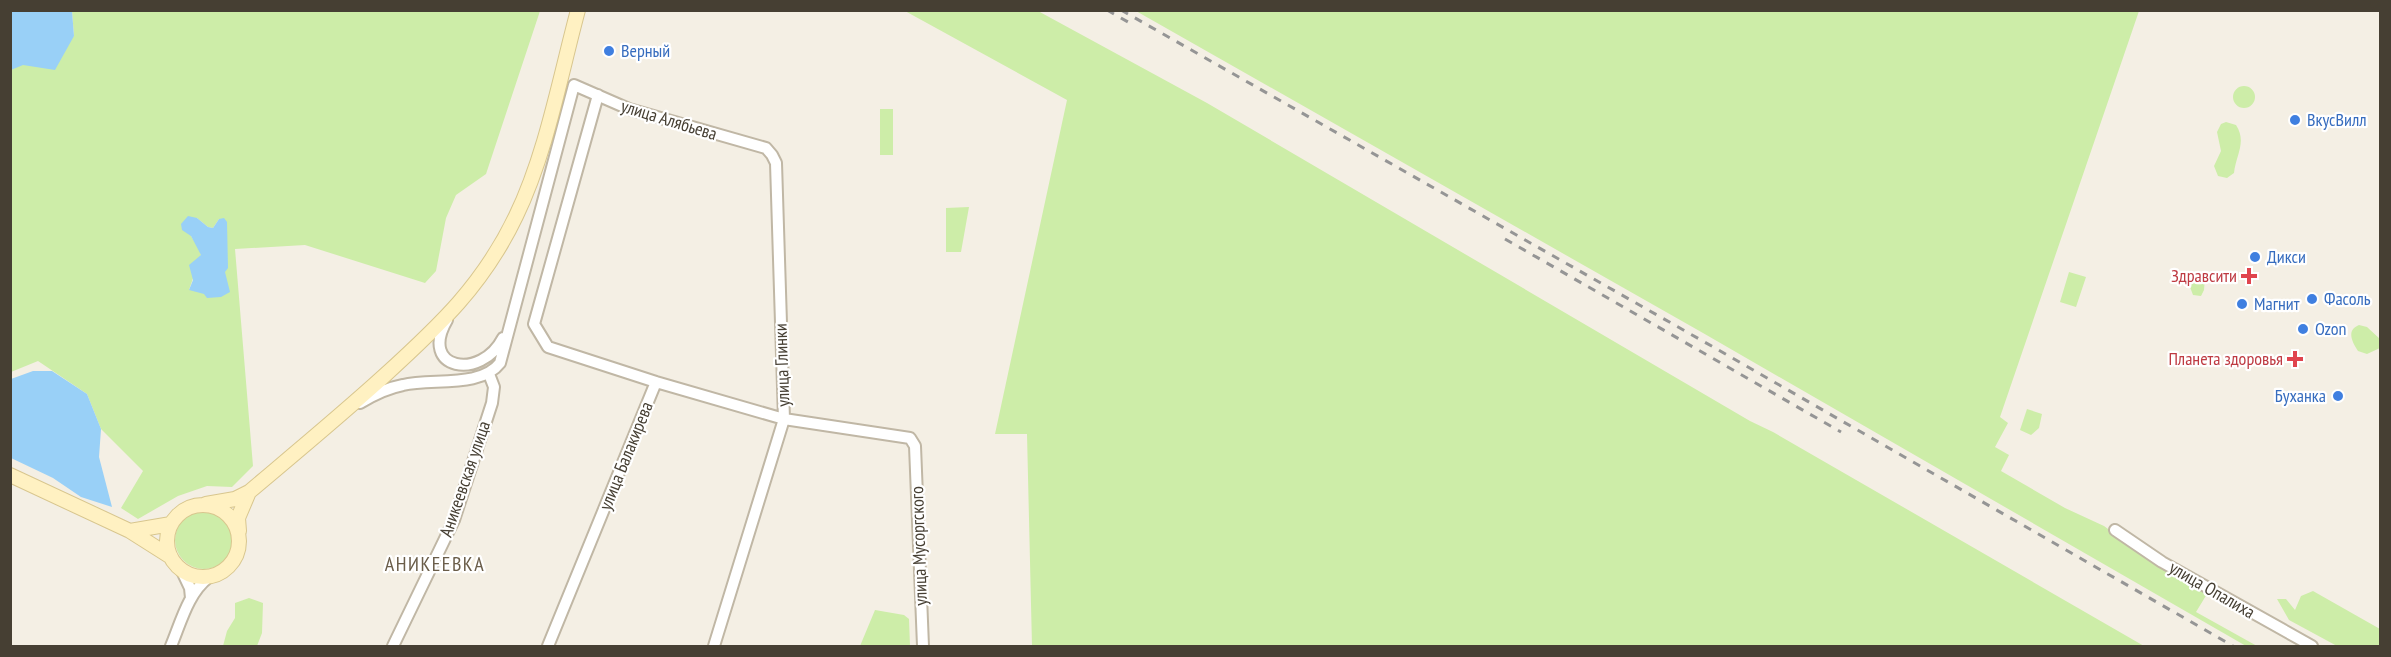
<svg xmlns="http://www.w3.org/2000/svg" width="2391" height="657" font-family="'PT Sans Narrow',sans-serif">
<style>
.green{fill:#cdeda8;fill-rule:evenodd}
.water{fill:#99d0f7}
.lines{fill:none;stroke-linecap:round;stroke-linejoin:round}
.street-casing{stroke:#c0b7a5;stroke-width:14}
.secondary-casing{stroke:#d8c68e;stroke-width:16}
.street{stroke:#fff;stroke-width:10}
.secondary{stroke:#fff1c2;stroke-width:14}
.rail{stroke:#959595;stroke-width:3;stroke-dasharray:8 8;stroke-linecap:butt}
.shop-dot{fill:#3f7fe0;stroke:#fff;stroke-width:2}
.health-dot{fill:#e0444e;stroke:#fff;stroke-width:2}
.labels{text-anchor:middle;stroke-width:4.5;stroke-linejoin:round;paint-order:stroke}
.shop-label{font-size:18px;fill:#366cbe;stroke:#fff;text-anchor:start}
.street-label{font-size:18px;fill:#463f33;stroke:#fff}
.health-label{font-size:18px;fill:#be3a42;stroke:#fff;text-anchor:end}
.neighbourhood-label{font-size:20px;letter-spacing:1.5px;fill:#6a5d49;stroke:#fff}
</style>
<rect width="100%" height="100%" fill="#f4efe4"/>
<path class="green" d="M72,11h468l-54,163 -30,21 -10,23 -10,53 -11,12 -120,-38 -70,4 18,217 -21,21 -25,-1 -29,10 -40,23 -17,-11 22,-37 -42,-42 -14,-35 -49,-33 -27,11v-302l63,-34zM197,218l11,9 5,1 6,-9 6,53 -36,18 12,-35 -1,-5 -9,-14z
M905,11h133l169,92 543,318 23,11 371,214h-1112l-5,-212h-32l72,-334z
M1136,11h1003l-139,406 8,6 -13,24 14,8 -8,16 64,37 39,18 60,44 43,24 -11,18 61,34h-11l-543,-313z
M2233 97a11 11 0 1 1 22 0a11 11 0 1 1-22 0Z
M880,109h13v46h-13z
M2226,122l10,3c11,17 0,30 -2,48l-7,5 -9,-2 -4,-10 7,-15 -4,-19 4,-8z
M969,207l-8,45h-15v-44z
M2069,272l17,5 -10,30 -16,-5z
M2188,272l11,2 6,4 -1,12 -3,6 -8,-1 -3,-8 -7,-6v-6z
M2359,325l8,2 13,12v9l-13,6 -9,-3c-6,-9 -12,-21 1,-26z
M2027,409l15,5 -3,14 -8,7 -11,-5z
M175 540a29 29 0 1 1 58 0a29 29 0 1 1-58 0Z
M2313,591l67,38v17h-43l-48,-26 -12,-21h9l9,11 6,-14z
M249,598l14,5 -1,30 -5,13h-34l4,-15 8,-13v-15z
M875,610l29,5 5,4 1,27h-50z"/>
<path class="water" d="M11,10l61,1 2,25 -19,34 -32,-5 -12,5z
M188,216l9,2 11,9 5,1 6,-9 5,-1 3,4 1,46 -3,4 5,20 -9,5 -14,1 -3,-4 -15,-4 4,-10 -4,-15 12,-10 -10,-19 -9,-6 -1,-6z
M33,371h19l35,23 14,35 -2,28 13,50 -31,-10 -28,-19 -42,-20v-79z"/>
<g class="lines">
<g class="street-casing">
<path id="street" d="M598,95l-64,229 14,23 108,35 128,37 126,19 5,8 8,200
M447,320c-29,50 34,61 56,18
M360,403c13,-8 27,-15 43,-18 29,-7 78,3 97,-22l74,-278 55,24 137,39 6,7 4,8 8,256 -70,227
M2115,530l47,32 150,84
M181,569l9,19 1,10
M171,646c10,-24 17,-53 38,-69
M393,646l61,-126 38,-117 2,-16 -5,-13
M548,646l108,-264"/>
</g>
<g class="secondary-casing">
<path id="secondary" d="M10,475l120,56 41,26
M206,504l29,-5 14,-7c45,-38 91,-76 135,-116 56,-51 99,-91 132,-160 30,-62 44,-139 62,-206
M167 541a36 36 0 1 1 72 0a36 36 0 1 1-72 0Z
M130,531l41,-7
M239,531l-1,-13 11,-26"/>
</g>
<use href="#street" class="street"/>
<use href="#secondary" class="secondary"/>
<path class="rail" d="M1107,10l21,12
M1121,10l594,338 518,298
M1505,239l336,193"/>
</g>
<g class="shop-dot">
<circle cx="609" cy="51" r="6"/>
<circle cx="2295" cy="120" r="6"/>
<circle cx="2255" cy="257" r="6"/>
<circle cx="2312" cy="299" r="6"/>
<circle cx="2242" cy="304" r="6"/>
<circle cx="2303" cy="329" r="6"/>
<circle cx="2338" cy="396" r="6"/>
</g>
<g class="health-dot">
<path d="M2246 267h6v6h6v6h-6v6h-6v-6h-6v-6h6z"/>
<path d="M2292 350h6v6h6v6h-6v6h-6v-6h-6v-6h6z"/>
</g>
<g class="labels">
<g class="shop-label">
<text x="621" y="57">Верный</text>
<text x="2307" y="126">ВкусВилл</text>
<text x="2267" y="263">Дикси</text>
<text x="2324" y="305">Фасоль</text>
<text x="2254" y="310">Магнит</text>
<text x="2315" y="335">Ozon</text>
<text x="2326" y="402" text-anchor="end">Буханка</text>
</g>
<g class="street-label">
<text transform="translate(669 120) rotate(17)" y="6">улица Алябьева</text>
<text transform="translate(782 365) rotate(-92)" y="6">улица Глинки</text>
<text transform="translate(626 456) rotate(-68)" y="6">улица Балакирева</text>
<text transform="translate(465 479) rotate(-71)" y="6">Аникеевская улица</text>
<text transform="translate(919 546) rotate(-92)" y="6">улица Мусоргского</text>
<text transform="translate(2212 590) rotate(30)" y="6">улица Опалиха</text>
</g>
<g class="health-label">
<text x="2237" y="282">Здравсити</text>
<text x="2283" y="365">Планета здоровья</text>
</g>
<g class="neighbourhood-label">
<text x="435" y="571">АНИКЕЕВКА</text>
</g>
</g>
<rect width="2391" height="657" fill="none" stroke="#463f33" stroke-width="24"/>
</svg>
